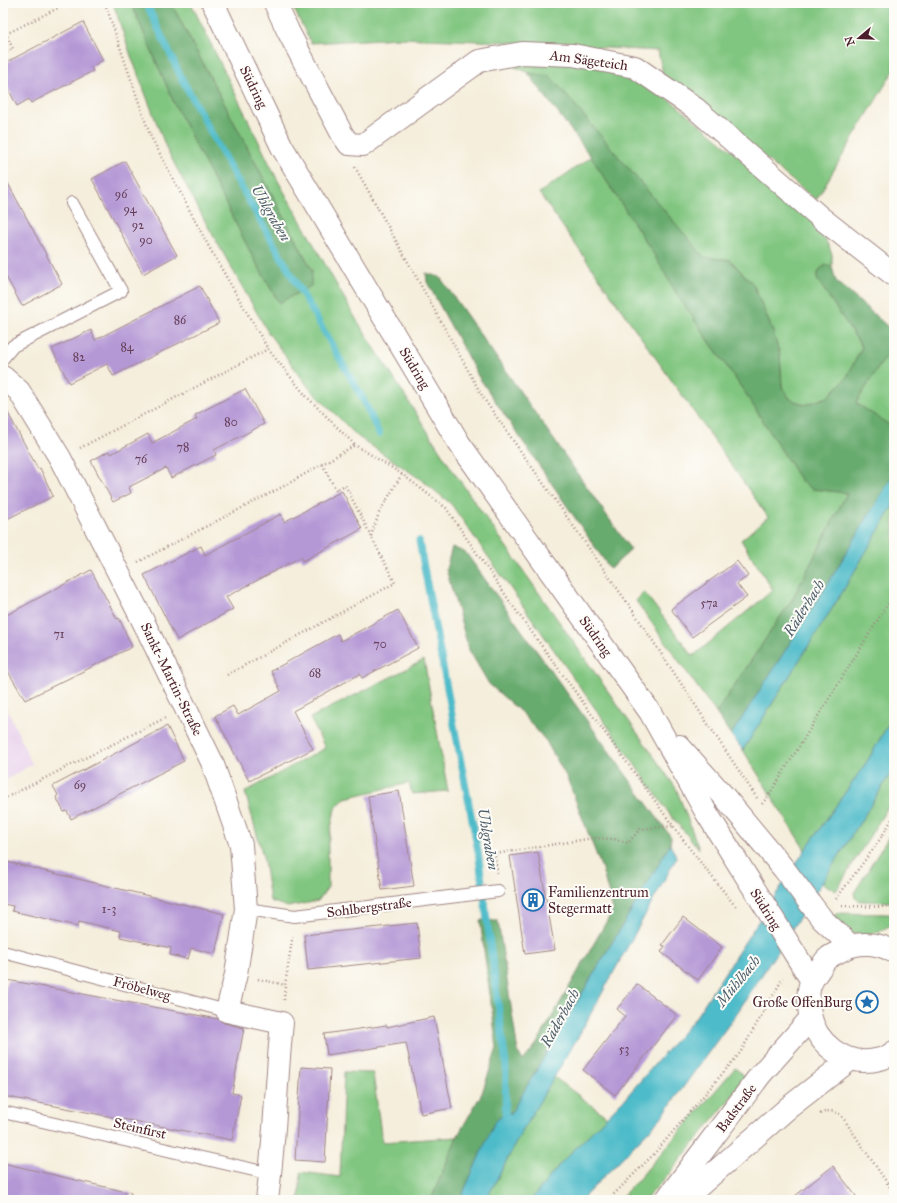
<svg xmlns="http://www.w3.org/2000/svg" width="897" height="1203" font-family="'IM FELL Great Primer',serif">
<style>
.built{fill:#e9d2ed}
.green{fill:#81c680;stroke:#667256}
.forest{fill:#68ab6e;stroke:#59654c}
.water{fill:#4ebbc9;stroke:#4c6d7a}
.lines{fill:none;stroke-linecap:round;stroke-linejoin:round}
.stream{stroke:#4ebbc9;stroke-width:7}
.building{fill:#b497d5}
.lane-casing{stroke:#a08684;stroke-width:14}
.street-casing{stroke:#a08684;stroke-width:24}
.secondary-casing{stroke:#a08684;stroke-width:24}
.path{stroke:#a08684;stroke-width:2.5;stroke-dasharray:1 3;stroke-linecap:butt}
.lane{stroke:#fff;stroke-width:12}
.street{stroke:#fff;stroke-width:22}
.secondary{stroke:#fff;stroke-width:22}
.labels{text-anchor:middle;stroke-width:4;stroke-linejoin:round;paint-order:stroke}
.number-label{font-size:12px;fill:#643d56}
.street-label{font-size:14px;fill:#4a1f2b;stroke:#fdfcf7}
.poi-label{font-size:14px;fill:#4a1f2b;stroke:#fdfcf7;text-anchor:start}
.water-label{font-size:15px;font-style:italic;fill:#4c5d6a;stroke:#fdfcf7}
</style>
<rect width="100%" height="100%" fill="#fdfcf7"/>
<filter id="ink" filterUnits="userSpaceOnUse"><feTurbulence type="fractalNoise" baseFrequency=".025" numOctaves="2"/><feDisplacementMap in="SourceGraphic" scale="8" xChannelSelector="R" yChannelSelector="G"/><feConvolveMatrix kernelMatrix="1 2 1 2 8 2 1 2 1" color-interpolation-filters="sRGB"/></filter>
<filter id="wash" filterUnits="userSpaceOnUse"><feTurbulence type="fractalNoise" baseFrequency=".012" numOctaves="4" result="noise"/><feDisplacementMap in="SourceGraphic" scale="16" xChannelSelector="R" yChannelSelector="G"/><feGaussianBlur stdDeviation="0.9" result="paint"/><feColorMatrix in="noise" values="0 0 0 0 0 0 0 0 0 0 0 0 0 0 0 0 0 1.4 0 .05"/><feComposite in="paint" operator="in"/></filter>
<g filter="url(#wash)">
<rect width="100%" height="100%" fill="#f5eedc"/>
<path class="built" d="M3,700l29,64 -29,18z"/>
<path class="green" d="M113,3h18l43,100 79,154 26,46 33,-33 -141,-267h20l86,176 79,140 95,149 225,320 23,61 -28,-33 -220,-312 -28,-23 -66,-45 -47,-47 -41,-55 -63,-111 -39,-73 -36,-94z
M291,3h603v67l-78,130 -153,-126 -5,-23 -154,-9 -105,-4 -88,5z
M527,60l53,3 58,15 37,26 141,115 16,35v13l-6,-2 -7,5 -2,9 45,68 -15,30 -19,20 -23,8 -15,-6 -8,-12 -2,-32 -8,-26 -19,-45 -23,-24 -26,-2 -154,-182 -22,-3 -5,-3 -14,-5z
M591,157l61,94 26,45 68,98 55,87 11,8 35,4 -54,105 -77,115 -80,-112 8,-9 49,64 80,-66 -32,-50 27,-23 -229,-324z
M894,343v85l-38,-25z
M894,504v210l-26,46 -63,90 -62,-100 100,-159z
M424,660l24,131 -36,3 -3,-11 -64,15 -10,11 -7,34v44l-10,14 -30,6 -18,-6 -6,-41 -19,-68 80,-44 -15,-30z
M894,768v29l-58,94 -14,-8z
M894,828v74l-34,-1 -5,-3 -1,-5z
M836,913l52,1 6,1v8c-13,8 -28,17 -44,9 -7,-3 -13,-9 -18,-13z
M735,1068l12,10 -79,97 -23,25h-27l19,-19z
M344,1072l29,1 9,69 75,-5 -26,63h-132l2,-28 39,5z
M554,1077l53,40 -46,46 -30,37h-45l36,-69z"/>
<path class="forest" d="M131,3h40l141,267 -1,16 -32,17 -26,-46 -79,-154z
M528,73l22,3 154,181 26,3 23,24 19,45 8,26 2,32 8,12 15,6 23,-8 19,-20 15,-30 -45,-68 2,-9 7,-5 6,2 4,14 58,51v11l-38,60 38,25v45l-70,117 -93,145 -15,-22 77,-115 54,-105 -35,-4 -11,-8 -55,-87 -68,-98 -26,-45 -61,-94z
M426,273l14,4 191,273 -21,19 -132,-193 -51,-94z
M452,547l14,6 205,284 -1,8 -159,268h-6l-11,10 -34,77h-29l26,-63 25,-44 15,-45 -17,-128 18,1 20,131 5,9 13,-16 77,-135 -11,-41 -35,-91 -21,-37 -23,-27 -34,-30 -20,-34 -23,-81z"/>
<path class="water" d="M894,473v31l-51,87 -100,159 -12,-15 93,-145z
M894,714v54l-72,115 -87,133 -75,103 -79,81h-50l30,-37 66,-67 68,-78 110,-168 63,-90z
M670,845l7,12 -99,180 -56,94 -36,69h-26l34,-77 11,-10h6z"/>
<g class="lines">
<path class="stream" d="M146,3l36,76 51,94 130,226 16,35
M419,541l59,310 28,213 -1,58"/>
</g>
<g id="blocks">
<path class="building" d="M83,22l20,38 -12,7 2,4 -62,32 -2,-4 -12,7 -14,-28v-14z
M125,161l52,94 -34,19 -51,-95z
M3,174l59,110 -40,22 -19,-35z
M200,286l19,37 -106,53 -6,-12 -38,19 -17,-34 39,-19 4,10z
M245,389l19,35 -50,26 2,5 -45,23 -5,-10 -37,19 2,6 -18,9 -22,-41 18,-10 2,3 37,-20 4,9 45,-24 -2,-4z
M3,404l35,65 2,-1 13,28 -50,25z
M342,491l20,38 -59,32 -2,-4 -75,40 7,12 -56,31 -33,-65 57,-29 4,9 76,-41 3,8z
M737,561l11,15 -11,8 10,13 -55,40 -21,-28z
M91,570l26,49 2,-1 13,29 -107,53 -22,-37v-46z
M398,610l20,38 -56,30 -2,-4 -67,37 20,38 -64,32 -34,-65 18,-10 5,9 43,-24 -10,-20 67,-37 3,7z
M167,726l17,35 -113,58 -4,-8 -3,1 -8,-15 2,-2 -5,-9z
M399,791l15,95 -32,4 -14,-94z
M538,852l17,98 -30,4 -15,-98z
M3,861l221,53 -9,40 -24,-6 -3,11 -18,-4 1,-7 -51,-11 1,-6 -42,-10 -1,5 -66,-15 1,-5 -10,-2z
M683,917l39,30 -24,33 -37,-28 4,-6 -3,-1z
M417,923l4,35 -113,12 -4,-35z
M7,980l211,39 6,4 20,5 -12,65 9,2 -9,45 -229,-44v-94z
M637,984l40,31 -62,80 -32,-25 42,-54 -8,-7z
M434,1017l18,91 -31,6 -15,-71 -79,12 -3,-21 63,-9v2z
M301,1067l29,2 -5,93 -30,-2z
M3,1163l128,30 -1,7h-127z
M833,1166l26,34h-69z"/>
</g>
</g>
<g filter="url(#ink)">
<use href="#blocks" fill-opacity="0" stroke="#a08684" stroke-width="1"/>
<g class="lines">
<g class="lane-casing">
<path id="lane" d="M3,358l10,-12 108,-55 -49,-88
M246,909l49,7 203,-25
M3,952l224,59
M3,1112l268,62"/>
</g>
<g class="street-casing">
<path id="street" d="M275,3l13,28 54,103 7,10 14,1 116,-84 43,-8 51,2 62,12 61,42 125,109 73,57
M3,377l16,14 41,67 81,159 71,145 29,83 5,64 -10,65 -9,37 55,12c-6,59 -7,118 -15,177
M666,1200l95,-126 49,-55
M683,1200l105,-92 63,-49"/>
</g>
<g class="secondary-casing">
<path id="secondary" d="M213,3l69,144 177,296 191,269 56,100 106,169
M679,746l43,48 62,75 38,50 29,27
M894,952c-14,-9 -35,-11 -50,-3 -5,3 -11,5 -16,9 -4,3 -6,8 -9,12 -2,3 -5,7 -7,10 -4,8 -4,19 -3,27 3,35 36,62 71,52 5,-1 10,-4 14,-7"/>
</g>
<path class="path" d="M105,3l45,132 59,112 59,102 38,47 49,49 47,29 44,34 71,104 173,237 46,58
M3,54l10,-5 -7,-15 54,-27
M355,167l129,232 147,209 126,190
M80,448l188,-99
M371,536l8,-23 23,-39
M138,562l148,-77 69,-40
M227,675l168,-92 -50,-98 -9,5 -14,-26
M3,799l162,-81
M762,804l7,-9 125,-201
M497,873l-2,-19 98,-16 21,1 14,4 12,-14 34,-3
M836,899l41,-55 17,-28
M842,906l52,1
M258,979l27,6 8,-51
M284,1000l1,-15
M820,1114c8,-4 13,-4 21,1l53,78
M608,1200l46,-46 86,-101 43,-75"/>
<use href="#lane" class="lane"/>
<use href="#street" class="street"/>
<use href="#secondary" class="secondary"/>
</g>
</g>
<defs>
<g id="building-ring" transform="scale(1.15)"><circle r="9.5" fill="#fdfcf7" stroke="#1f6fb2" stroke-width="1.5"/><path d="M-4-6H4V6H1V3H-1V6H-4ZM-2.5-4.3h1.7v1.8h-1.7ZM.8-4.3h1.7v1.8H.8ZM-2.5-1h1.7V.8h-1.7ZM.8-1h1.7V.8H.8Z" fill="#1f6fb2"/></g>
<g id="sight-ring" transform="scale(1.15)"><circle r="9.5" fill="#fdfcf7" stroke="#1f6fb2" stroke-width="1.5"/><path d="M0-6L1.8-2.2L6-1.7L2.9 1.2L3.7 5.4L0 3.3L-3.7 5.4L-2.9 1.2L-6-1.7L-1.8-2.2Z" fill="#1f6fb2"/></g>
</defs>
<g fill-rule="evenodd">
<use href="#building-ring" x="533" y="900"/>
<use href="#sight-ring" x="867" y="1002"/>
</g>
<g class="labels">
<g class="number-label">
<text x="121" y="198">96</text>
<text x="130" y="213">94</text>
<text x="138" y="229">92</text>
<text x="146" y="244">90</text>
<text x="180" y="324">86</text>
<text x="127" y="351">84</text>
<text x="79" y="361">82</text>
<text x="231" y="426">80</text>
<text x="183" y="451">78</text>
<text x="141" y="463">76</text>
<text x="709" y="607">57a</text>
<text x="59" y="638">71</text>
<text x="380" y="648">70</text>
<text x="315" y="677">68</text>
<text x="80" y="789">69</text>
<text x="109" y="913">1-3</text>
<text x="624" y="1053">53</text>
</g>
<g class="street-label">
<text transform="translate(589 60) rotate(8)" y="5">Am Sägeteich</text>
<text transform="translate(254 87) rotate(64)" y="5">Südring</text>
<text transform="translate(415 368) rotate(59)" y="5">Südring</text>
<text transform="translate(596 636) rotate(55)" y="5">Südring</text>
<text transform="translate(172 679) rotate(64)" y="5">Sankt-Martin-Straße</text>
<text transform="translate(369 907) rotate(-7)" y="5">Sohlbergstraße</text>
<text transform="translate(766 909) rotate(58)" y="5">Südring</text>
<text transform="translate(142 988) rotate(15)" y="5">Fröbelweg</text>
<text transform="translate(736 1108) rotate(-53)" y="5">Badstraße</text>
<text transform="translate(140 1128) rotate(13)" y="5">Steinfirst</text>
</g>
<g class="poi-label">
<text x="548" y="897">Familienzentrum<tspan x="548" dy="16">Stegermatt</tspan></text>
<text x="852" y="1007" text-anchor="end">Große OffenBurg</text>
</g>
<g class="water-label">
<text transform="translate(271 213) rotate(60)" y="5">Uhlgraben</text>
<text transform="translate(804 608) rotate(-58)" y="5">Räderbach</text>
<text transform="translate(488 839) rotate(80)" y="5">Uhlgraben</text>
<text transform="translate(738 981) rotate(-51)" y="5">Mühlbach</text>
<text transform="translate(560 1018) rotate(-61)" y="5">Räderbach</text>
</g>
</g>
<rect width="897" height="1203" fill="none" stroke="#fdfcf7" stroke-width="16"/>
<g transform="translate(859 38) rotate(251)" stroke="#fdfcf7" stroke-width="3" paint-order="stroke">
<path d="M0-3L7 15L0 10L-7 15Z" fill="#4a1f2b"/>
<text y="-6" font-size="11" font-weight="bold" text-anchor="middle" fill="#4a1f2b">N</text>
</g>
</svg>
